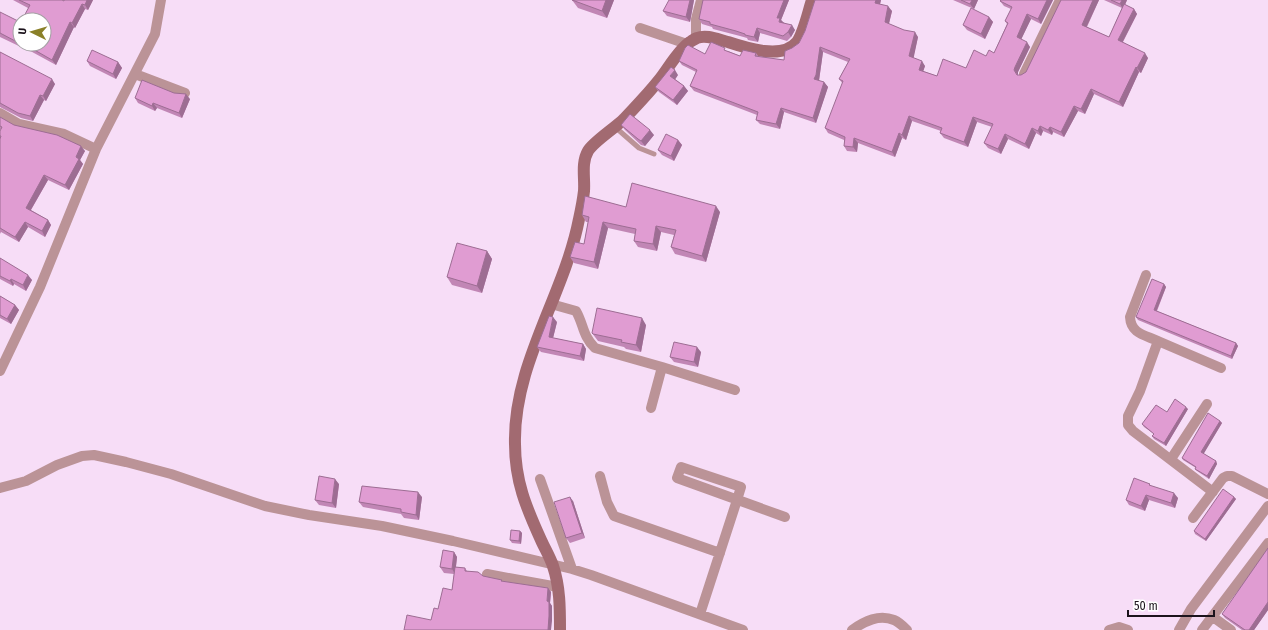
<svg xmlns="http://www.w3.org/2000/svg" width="1268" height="630" font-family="'Fira Sans Condensed',sans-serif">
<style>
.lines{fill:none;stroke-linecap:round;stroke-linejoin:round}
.lane{stroke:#bb9397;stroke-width:5}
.street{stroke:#bb9397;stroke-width:10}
.secondary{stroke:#a26a71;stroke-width:12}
.wall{fill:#c186b5}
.shaded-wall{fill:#9d6d93}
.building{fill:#e09cd2;stroke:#9d6d93}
</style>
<rect width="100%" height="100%" fill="#f7ddf7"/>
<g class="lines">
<path class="lane" d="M615,127l24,21 15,6"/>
<path class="street" d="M640,28l47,16
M696,38v-19l5,-19
M135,74l50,19
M1024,74l36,-74
M0,113l19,11 45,10 32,15
M1146,275l-16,42c1,17 15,18 28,24
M551,304l25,7c8,14 6,24 19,37l67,19 73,23
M0,371l40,-84 56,-138 59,-115 6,-34
M651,408l11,-41
M1171,459l36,-55
M600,476l7,26 7,14 106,37
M540,479l32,90
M0,488l26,-7 31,-16 25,-9 12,-1 32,7 45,12 94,32 44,9 73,11 71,15 119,28 19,6 152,55
M1213,492l-80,-61 -5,-6v-9l12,-25 18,-50 63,27
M1193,518l30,-40 4,-2h5l36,18
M487,574l71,13
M700,614l37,-114 4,-13 -60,-20 -4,11 108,39
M1213,617l18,13
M852,630c13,-9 27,-16 42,-10 5,2 10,7 13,10
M1109,630l10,-3 9,3
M1179,630l12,-21 77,-103
M1202,630l66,-87"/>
<path class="secondary" d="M560,630c0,-22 0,-43 -7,-64 -3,-9 -8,-17 -12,-26 -15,-33 -26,-59 -26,-96 -2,-80 49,-148 64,-225 2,-9 4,-19 5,-28 1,-13 -3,-28 4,-40 5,-9 27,-23 36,-32 12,-13 24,-25 35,-39 9,-11 19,-30 31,-38 2,-1 4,-3 7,-4 10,-4 22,2 31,4 18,6 55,18 69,0 7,-10 11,-30 15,-42"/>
</g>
<path class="wall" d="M13,0h49l2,1 29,-1 -5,10 -3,-1 -10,19 -1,-1 -18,38 -33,-18v1l-23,-11v-25l20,32h24l-16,-36z
M572,0h42l-7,18 -29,-10z
M694,0l-4,22 -23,-6 -4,-5z
M703,0h86l-8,20 2,2 12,8 -4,7 -4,4 -27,-8 -2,9 -10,-2 -1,-2 -7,-2 -27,-7 -1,-2 -10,-3 -3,-5z
M815,0h66l-1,4 12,7 -3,13 29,13 -5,21 12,8 -2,5 14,5 29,-8 20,-12 8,-3 13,-29 -2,-3 6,-12 -7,-3 -4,-5 1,-1h52l-12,24 -10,-5 -10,20 9,8 -12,25v3h3l5,-3 35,-72h38l-12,27 22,10 13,-29 -18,-8h23l-2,5 9,4 3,5 -14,28 25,16 -7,15 -2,-1 -16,35 -29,-13 -9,20 -7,-3 -14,26 -11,-5 -1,3 -9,-4 -2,5 -5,-3 -7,16 -21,-10 -7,15 -13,-6 -4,-5 8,-16 -15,-5 -9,25 -24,-9 -4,-5 1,-2 -29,-10 -6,19 -4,-2 -7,19 -37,-14 -1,9 -10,-1 -3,-5v-6l-16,-7 -3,-5 18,-44 -4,-5 9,-17 -25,-10 -4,29 5,1 4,5 -12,36 -32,-11 -4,17 -20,-5 -4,-4 1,-5 -63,-24 -4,-5 6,-14 -14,-7 -3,-4 26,-7 23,-3 12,5 16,-3 3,4 25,3 8,-12 7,-5 6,-12z
M953,0h25l-4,9z
M989,17l4,5 -8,17 -18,-9 -4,-5z
M0,52l55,32 -9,17 -2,-1 -11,21 -12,-3 -21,-11z
M87,61l31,1 4,6 -6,11 -26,-13z
M678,75l-3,4 9,7 4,5 -11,14 -18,-13 -4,-5z
M135,98l55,1 -8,19 -25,-10 -2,3 -17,-8z
M0,117l14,8 71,26 -5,9 3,4 -14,26 -21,-10 -17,30 17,10 3,5 -6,12 -17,-10 -9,15 -18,-10 -1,2v-103l1,-1 -1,-1z
M621,125l33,10 -9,11 -4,-1 -16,-15z
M678,140l4,5 -8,16 -12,-6 -4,-5z
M626,207l94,5 -14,50 -31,-8 -4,-7 3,-12 -13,-3 -4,19 -19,-4 -4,-6 1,-7 -27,-6 -10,41 -24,-6 -4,-6 14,-13 4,-22h-2l-4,-7z
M487,251l5,8 -10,34 -30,-8 -5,-8z
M0,258l32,22 -6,11 -12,-7 -1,2 -13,-7z
M1164,284l2,3 -9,24 79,32 2,3 -6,13 -94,-39 -2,-3z
M0,296l15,9 4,5 -8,14 -11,-6z
M557,322l-4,16 30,6 3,5 -2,12 -43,-9 -4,-5z
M646,325l-5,27 -15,-3 -2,-2 -26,-6 -6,-8z
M701,352l-3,15 -24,-5 -4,-5z
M1188,409l-22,37 -12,-7 -2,-3 2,-2 -10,-7 -2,-3 25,-12z
M1220,421l2,2 -19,31 13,7 1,3 -8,15 -12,-8 -2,-2 1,-1 -13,-8 -1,-2z
M339,484l-3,24 -17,-3 -4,-5z
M1151,486l27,12 -3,10 -26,-8 -4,11 -16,-6 -3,-5z
M422,497l-3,23 -15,-2 -3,-4 -38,-7 -4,-5z
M1234,497l2,2 -30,42 -11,-7 -1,-3z
M573,501l12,37 -15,5 -4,-5z
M520,531l2,2 -1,11 -9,-1 -2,-3z
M1268,548v62l-14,20h-12l-17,-12 -3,-4z
M454,552l3,5 -1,10 9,1 2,3 16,5 20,6 45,6 3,4 -1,11 2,3v15l-121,-1 7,-11 14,-19 2,-16 -10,-1 -4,-6z"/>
<path class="shaded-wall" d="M87,0h6l-5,10 -3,-5z
M606,0h8l-7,18 -5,-7z
M690,0h4l-4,22 -4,-5z
M784,0h5l-8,20 3,3 -1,3 -6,-8z
M876,0h5l-2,8 -4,-5z
M972,0h6l-4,9 -4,-5z
M1047,0h6l-12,24 -3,-5z
M1093,0h6l-14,30 -3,-5z
M1122,0h5l-4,9 -3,-5z
M82,4l3,5 -10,19 -3,-5z
M888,6l4,5 -4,16 -3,-5z
M1134,9l3,5 -16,31 -3,-5z
M1027,14l4,5 -11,23 -3,-5z
M989,17l4,5 -8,17 -4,-5z
M70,22l4,5 -18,38 -4,-5z
M792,25l3,5 -4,7 -3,-5z
M757,28l3,5 -2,9 -4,-5z
M915,32l3,5 -5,24 -4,-5z
M20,42v2h2l1,3v1l-4,-5z
M1027,42l3,5 -12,25v3l-4,-5 1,-3z
M820,47l3,5 -4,28 -2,4 -3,-5z
M1145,53l3,5 -7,15 -4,-5z
M922,61l3,5 -3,9 -3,-5z
M118,62l4,6 -6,11 -3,-5z
M1136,67l3,5 -16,35 -4,-5z
M675,70l3,5 -4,6 -4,-5z
M52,79l3,5 -9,17 -3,-5z
M824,82l4,5 -12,36 -3,-5z
M684,86l4,5 -11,14 -4,-5z
M1091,89l3,5 -9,20 -4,-5z
M186,94l4,5 -8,19 -3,-5z
M40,95l4,5 -11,21 -3,-5z
M153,103l4,5 -2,3 -3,-5z
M1074,106l4,5 -14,26 -3,-5z
M781,108l3,4 -4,17 -4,-5z
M909,116l3,5 -6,19 -4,-5z
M973,117l4,5 -9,25 -4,-5z
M1040,126l3,5 -2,5 -3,-5z
M1050,127l3,5 -1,3 -4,-5z
M1032,128l4,5 -7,16 -4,-5z
M650,130l4,5 -9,11 -4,-5z
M899,133l3,5 -7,19 -3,-5z
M1005,134l3,5 -7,15 -3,-5z
M854,138l4,5 -1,9 -4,-5z
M678,140l4,5 -8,16 -3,-5z
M81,146l4,5 -5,9 3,4 -14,26 -4,-5 11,-28z
M44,175l4,5 -19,33 -3,-5z
M716,206l4,6 -14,50 -4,-6z
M48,220l3,5 -6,12 -3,-6z
M25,222l3,5 -9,15 -4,-5z
M603,222l5,6 -10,41 -4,-7z
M656,226l5,6 -4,19 -4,-7z
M487,251l5,8 -10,34 -5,-7z
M28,275l4,5 -6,11 -3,-6z
M11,279l3,5 -1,2 -3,-5z
M1164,284l2,3 -10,25 -2,-2z
M15,305l4,5 -8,14 -4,-5z
M553,317l4,5 -5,20 -3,-5z
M642,318l4,7 -5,27 -5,-7z
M1236,343l2,3 -6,13 -1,-3z
M583,344l3,5 -2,12 -4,-5z
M697,347l4,5 -3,15 -4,-5z
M1186,407l2,2 -22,37 -2,-3z
M1220,421l2,2 -19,32 -2,-3z
M1216,461l1,3 -8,15 -2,-3z
M335,479l4,5 -3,24 -4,-5z
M418,492l4,5 -3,23 -3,-5z
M1174,493l4,5 -3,10 -4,-5z
M1146,495l3,5 -4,11 -4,-5z
M570,497l3,4 12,37 -3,-5z
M1234,497l2,2 -30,42 -1,-2z
M520,531l2,2 -1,11 -2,-3z
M454,552l3,5 -2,17 -3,-5z
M548,588l3,4 -1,11 2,3v15l-1,9h-3l-1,-29z
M1268,602v8l-14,20h-5z"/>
<path class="building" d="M19,0h43l2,1v-1h23l-2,5 -3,-1 -10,19 -2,-1 -18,38 -28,-16h20v-24h-22l8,-15z
M572,0h34l-4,11z
M669,0h21l-4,17 -23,-6z
M703,0h81l-7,18h3l-1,4 13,3 -4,7 -5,4 -26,-8 -3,9 -9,-2v-1l-9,-3 -26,-7v-2l-11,-3z
M815,0h61l-1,3 13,3 -3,16 19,8 11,2 -6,24 13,5 -3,9 18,6 6,-17 23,9 8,-18 12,6 3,-6 5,3 14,-30 -3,-2 7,-14 -12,-6 1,-1h46l-9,19 -11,-5 -10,23 10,5 -12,25 -1,3 3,5h4l5,-3 35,-72h32l-11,25 27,12 15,-33 10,5 -16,31 27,13 -8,15 -1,-1 -17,35 -28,-13 -10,20 -7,-3 -13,26 -11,-5 -2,3 -8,-4 -2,5 -6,-3 -7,16 -20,-10 -7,15 -14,-6 9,-19 -20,-7 -9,25 -24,-9 2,-5 -33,-12 -7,19 -3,-2 -7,19 -38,-14 -1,9 -9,-1 1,-9 -20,-9 18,-47 -4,-2 11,-20 -30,-12 -4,28 -2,4 10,3 -11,36 -32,-10 -5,16 -20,-4 2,-8 -68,-26 7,-16 -18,-9 6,-13 3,-3 17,9 6,-12 14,6 -1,2 16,6 3,-6 13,3 -1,3 29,4 1,-9 7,-3 7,-5 6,-12z
M961,0h11l-2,4z
M1111,0h11l-2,4z
M971,8l18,9 -8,17 -18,-9z
M0,12l20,10v20l-1,1 -19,-10z
M92,50l26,12 -5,12 -26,-13z
M0,52l52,27 -9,17 -3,-1 -10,21 -12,-3 -18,-10z
M671,67l4,3 -5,6 14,10 -11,14 -18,-13z
M142,80l32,13 12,1 -7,19 -26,-10 -1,3 -17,-8z
M630,114l20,16 -9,11 -3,-2 -17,-14z
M0,117l14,8 43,10 24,11 -5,11 3,2 -14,26 -21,-10 -18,33 22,12 -6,11 -17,-9 -10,15 -15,-9v-89l1,-3h-1v-5l2,-4 -2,-1z
M666,134l12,6 -7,16 -13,-6z
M632,183l84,23 -14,50 -31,-9 5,-17 -20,-4 -3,18 -19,-3 2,-12 -33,-7 -9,40 -24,-5 5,-15 9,2 5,-27 -7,-2 3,-19 41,11z
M457,243l30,8 -10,35 -30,-9z
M0,258l28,17 -5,10 -12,-6 -1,2 -10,-5z
M1152,279l12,5 -10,26 82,33 -5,13 -95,-39z
M0,296l15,9 -8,14 -7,-4z
M597,308l45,10 -6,27 -15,-3 1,-2 -29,-6 -1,-1z
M549,316l4,1 -4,20 34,7 -3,12 -43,-9z
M674,342l23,5 -3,15 -24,-5z
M1175,399l11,8 -22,36 -12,-7 2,-2 -12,-10 14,-19 11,7z
M1208,413l12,8 -19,31 15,9 -9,15 -12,-7 1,-2 -14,-9z
M319,476l16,3 -3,24 -17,-3z
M1134,478l16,6 -1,1 25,8 -3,10 -25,-8 -5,11 -15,-6z
M362,486l56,6 -2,23 -15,-3v-3l-42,-7z
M1223,489l11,8 -29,42 -11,-8z
M570,497l12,36 -16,5 -12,-36z
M511,530l9,1 -1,10 -9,-1z
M1268,548v54l-19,28h-4l-23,-16z
M443,550l11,2 -2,17 -12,-2z
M455,567l10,1v3l13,1 5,4 19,4 -1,1 47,7 -1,13 2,1v14l-1,14h-144l3,-15 24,5 3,-12 4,1 5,-21 9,2z"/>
<g transform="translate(32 32) rotate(275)"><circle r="19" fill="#ffffff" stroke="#a4a1a4"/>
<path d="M0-3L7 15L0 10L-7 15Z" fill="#8a8028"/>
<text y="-6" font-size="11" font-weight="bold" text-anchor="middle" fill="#1c131c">U</text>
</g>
<path d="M1128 610v6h86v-6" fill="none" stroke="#1c131c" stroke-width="2"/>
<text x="1134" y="610" font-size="12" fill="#1c131c" stroke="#ffffff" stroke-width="3" paint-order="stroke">50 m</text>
</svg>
